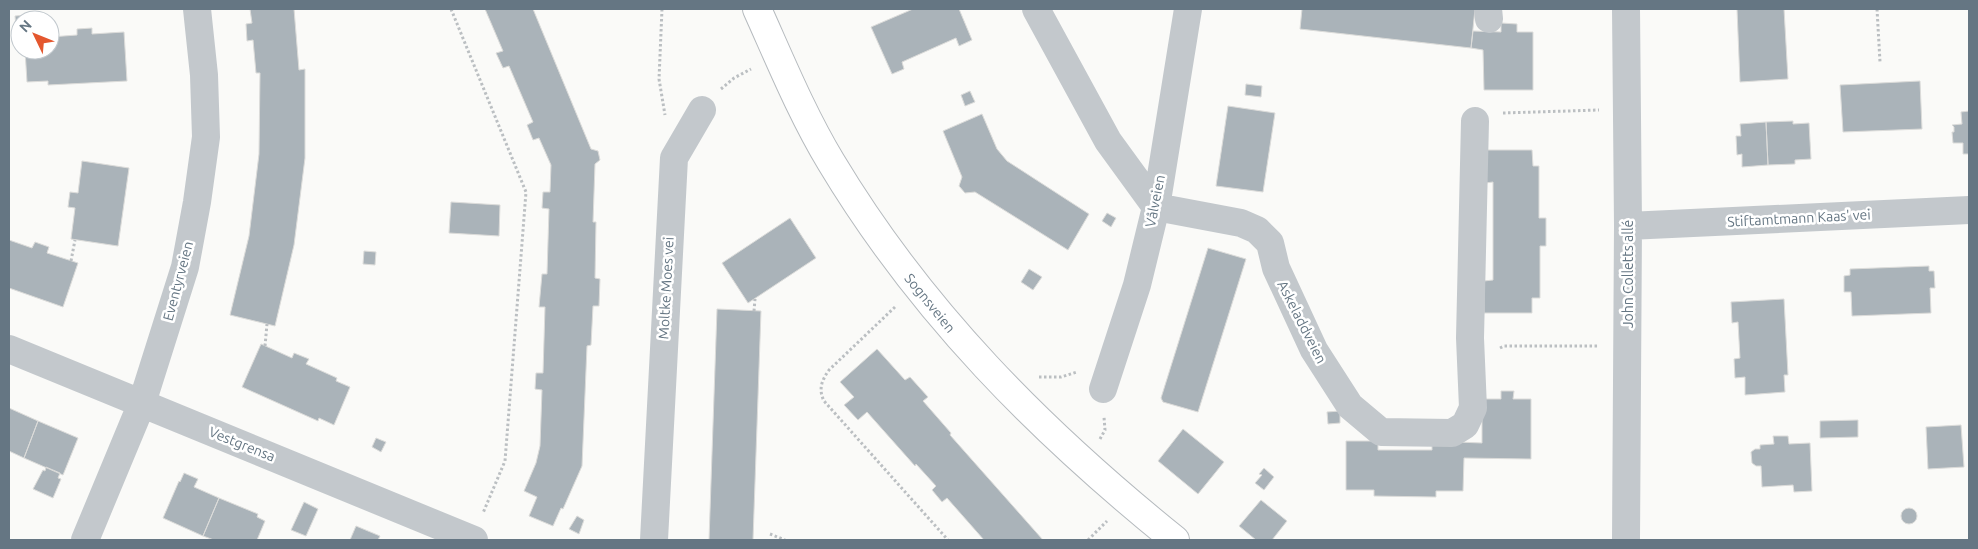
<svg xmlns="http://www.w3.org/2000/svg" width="1978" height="549" font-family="Ubuntu,sans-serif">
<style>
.building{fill:#aab3b9;stroke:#dcdcda}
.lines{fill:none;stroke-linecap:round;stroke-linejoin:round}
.major-casing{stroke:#b5babe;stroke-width:30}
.path{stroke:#bbbfc2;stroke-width:3;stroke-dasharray:2.5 2.5;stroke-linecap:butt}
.minor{stroke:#c3c8cc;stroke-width:28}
.major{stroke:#fff;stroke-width:28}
.labels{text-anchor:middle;stroke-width:5;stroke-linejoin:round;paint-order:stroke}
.street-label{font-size:14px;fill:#657683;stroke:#fff}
</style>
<rect width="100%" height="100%" fill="#fafaf8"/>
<path class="building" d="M250,9h44l5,61 6,-1v89l-11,87 -19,81 -45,-11 19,-79 10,-82 1,-81h-4l-3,-33 -6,1 -1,-17 6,-1z
M485,9h48l58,140 7,2 2,9 -5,4 -2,58h3l-1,56 5,1 -1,27h-6l-2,39 -4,1 -5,120 -19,43 -2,-1 -8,18 -24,-10 8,-19 -13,-6 12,-28 4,-17 2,-56 -7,-1 1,-16h7l2,-66h-6l3,-33h5l2,-65 -7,-1 1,-16h7l1,-27 -12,-27 -6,2 -6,-15 6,-3 -24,-56 -6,2 -7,-15 7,-2z
M913,9h46l13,31 -13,6 -3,-8 -54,24 2,7 -12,5 -21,-47z
M1302,9h173l-4,39 -171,-19z
M1737,9h47l4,70 -48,3z
M26,15l1,5h-7v7h-4l-1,-11z
M1501,23l16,1v8h16v58h-49l-1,-40 -12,-2 2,-17 28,1z
M92,28v6l32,-2 3,49 -79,4v-4l-21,1 -2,-32h25v-13l27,-2v-6z
M1920,81l2,48 -79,3 -3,-47z
M1246,84l16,2 -1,11 -16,-2z
M970,91l5,11 -10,4 -4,-11z
M1228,106l47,7 -12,79 -47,-6z
M1969,111v43h-6v-11h-10l-1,-11h2v-5l-2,-2 10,-1 -1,-12z
M982,114l15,35 10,12 82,53 -21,36 -93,-58 -10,1 -6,-7 3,-9 -19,-46z
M1793,121v3l16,-1 2,36 -16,1v4l-27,1 -2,-43z
M1766,122l2,43 -26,2v-13l-5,1 -1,-19h5l-1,-12z
M1485,150h47l1,16h6v52h7v28h-6v52h-8v15h-48v-32l9,-1v-98l-8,1z
M82,161l47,7 -11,78 -47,-7 4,-31 -7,-1 2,-15 8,1z
M451,202l49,3 -1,31 -50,-3z
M1107,213l9,5 -5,9 -9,-6z
M790,218l26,40 -68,45 -26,-40z
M9,240l23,8 3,-6 14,5 -2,6 31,10 -15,44 -54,-19z
M1208,248l38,11 -48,153 -35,-10 -2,-4z
M364,251l12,1 -1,13 -12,-1z
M1929,266v5h5l1,17h-5l1,25 -79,3 -1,-24h-7v-16l6,-1v-6z
M1029,269l13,8 -9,13 -12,-8z
M1784,299l4,76h-4l1,17 -40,3v-18l-10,1 -1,-19 6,-1 -2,-36 -6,1 -1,-21z
M717,309l44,2 -8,229h-44z
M261,344l31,14 2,-5 15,6 -3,5 31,14 -1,3 14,6 -16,38 -15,-7 -1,3 -76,-34z
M877,349l28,31 5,-3 18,20 -5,4 28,32 -1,2 93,105h-59l-37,-42 -5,4 -10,-12 4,-4 -20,-22 -1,2 -48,-54 -9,8 -14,-15 10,-8 -14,-15z
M1501,391h13l-1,8h18v60l-67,-1 -1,33h-27v6l-62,-1v-6h-28v-49h32v9h54v-9l50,2v-44h19z
M9,408l29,13 -14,37 -15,-7z
M1340,411v12l-12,1 -1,-12z
M1858,420v17l-38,1v-17z
M38,421l40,17 -15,37 -39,-17z
M1961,425l3,42 -36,2 -2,-42z
M1183,429l41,33 -26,32 -40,-33z
M1773,436h15l1,8 21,-1 2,48 -18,1 -1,-7 -31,2 -1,-21h-5l-4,-3 -1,-11 4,-3h5v-4l14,-1z
M376,438l10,4 -5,10 -9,-5z
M46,467l14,6 -2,5 3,1 -8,19 -20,-9 10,-19 2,1z
M1264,468l10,9 -10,13 -9,-7 7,-8 -3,-1z
M184,473l14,6 -4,8 25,11 -16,38 -40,-18 16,-37 1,1z
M219,498l39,16 -1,3 8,4 -8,19h-43l-11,-4z
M1261,500l26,21 -15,19h-16l-17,-14z
M304,502l14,7 -12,27 -15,-6z
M1901 516a8 8 0 1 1 16 0a8 8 0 1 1-16 0Z
M577,516l7,4 -5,14 -10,-5z
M356,526l24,10 -2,4h-28z"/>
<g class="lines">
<g class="major-casing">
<path id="major" d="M757,9c23,51 45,105 74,153 90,150 209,269 344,378"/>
</g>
<path class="path" d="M451,9l75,183 -21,269 -22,52
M662,9l-3,70 6,36
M1877,9l3,53
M721,89l13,-11 17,-9
M1503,113l96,-3
M71,261l4,-21
M895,307l-66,63c-7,10 -11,19 -5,31l124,139
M754,311l1,-12
M265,346l2,-22
M1500,348l4,-2h94
M1039,377h22l16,-5
M1100,439l5,-9 -1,-13
M770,534l15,6
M1088,540l19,-19"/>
<path class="minor" d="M1036,9l72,132 48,66 85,16 16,7 13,13 6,25 38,82 36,56 31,26 71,1 13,-8 8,-17 -3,-70 5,-217
M1488,9l1,10
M1626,9l2,217 -2,314
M1628,226l341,-16
M9,349l465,191
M1103,389l34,-104 19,-78 32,-198
M85,540l57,-137 43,-136 12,-65 9,-65 -2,-62 -7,-66
M654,540l20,-382 28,-48"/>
<use href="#major" class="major"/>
</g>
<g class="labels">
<g class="street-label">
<text transform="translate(1155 201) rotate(-79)" y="5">Vålveien</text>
<text transform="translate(1799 218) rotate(-3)" y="5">Stiftamtmann Kaas' vei</text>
<text transform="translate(1628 274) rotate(-90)" y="5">John Colletts allé</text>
<text transform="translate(178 281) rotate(-75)" y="5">Eventyrveien</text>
<text transform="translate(666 288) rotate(-87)" y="5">Moltke Moes vei</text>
<text transform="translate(930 303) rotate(51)" y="5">Sognsveien</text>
<text transform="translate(1302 322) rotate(63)" y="5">Askeladdveien</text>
<text transform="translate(242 444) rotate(22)" y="5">Vestgrensa</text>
</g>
</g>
<rect width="1978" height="549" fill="none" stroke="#657683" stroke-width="20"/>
<g transform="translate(35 35) rotate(313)"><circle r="24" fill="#ffffff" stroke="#c1c8cd"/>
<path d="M0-4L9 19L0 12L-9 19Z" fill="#e4572e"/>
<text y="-8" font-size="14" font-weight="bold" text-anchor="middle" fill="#657683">N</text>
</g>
</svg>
